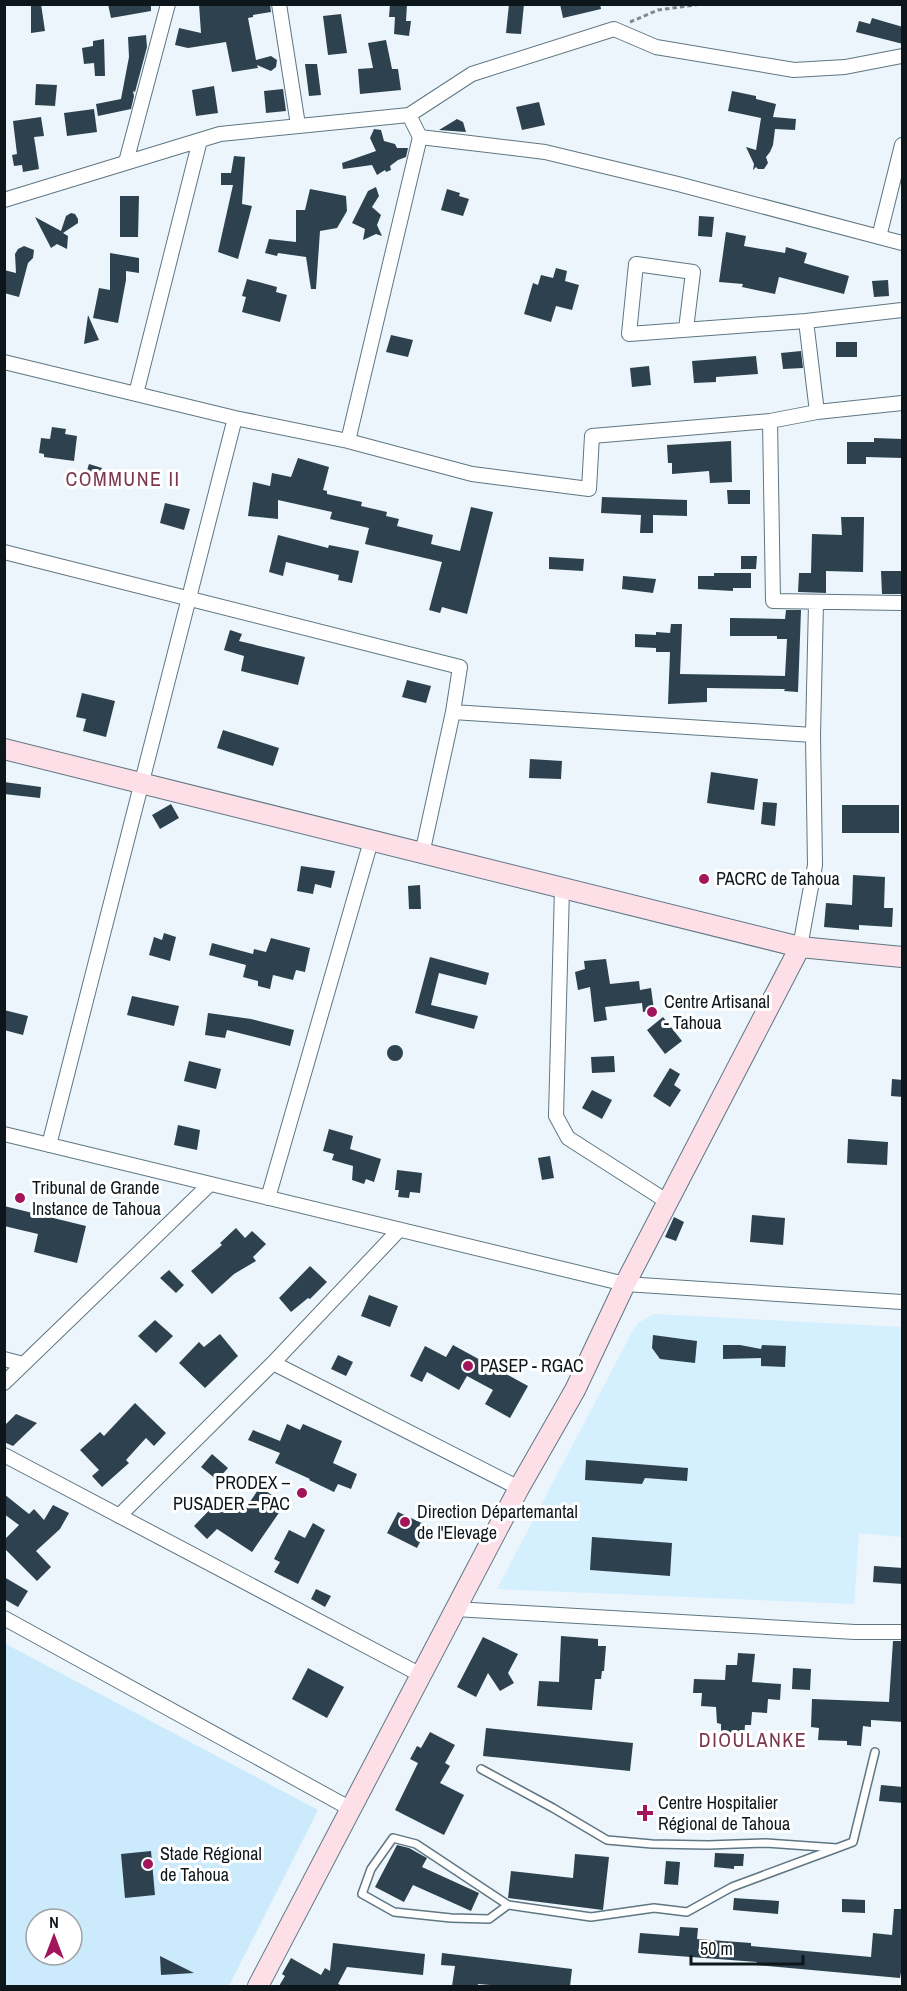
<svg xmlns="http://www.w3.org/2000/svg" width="907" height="1991" font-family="'Archivo Narrow',sans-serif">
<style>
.built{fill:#d4effe}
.green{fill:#cbebfd;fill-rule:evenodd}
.building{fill:#2d424e}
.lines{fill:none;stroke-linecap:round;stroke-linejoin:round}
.lane-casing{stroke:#5f7683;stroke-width:10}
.street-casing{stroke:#5f7683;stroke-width:16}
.secondary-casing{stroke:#5f7683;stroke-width:22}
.path{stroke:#80898f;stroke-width:3;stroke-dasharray:4.5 3;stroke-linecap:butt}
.lane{stroke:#fff;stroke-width:7}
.street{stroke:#fff;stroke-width:14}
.secondary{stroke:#fddfe8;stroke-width:20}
.poi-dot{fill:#a3155a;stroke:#fff;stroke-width:2}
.labels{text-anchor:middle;stroke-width:6;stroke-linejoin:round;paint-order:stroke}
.poi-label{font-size:18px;fill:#0d161b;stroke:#fff;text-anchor:start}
.neighbourhood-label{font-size:20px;letter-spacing:1.5px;fill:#7c3750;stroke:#fff}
</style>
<rect width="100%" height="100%" fill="#ebf5fb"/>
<path class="built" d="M654,1314l248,13v210l-43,-4 -5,71 -357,-15 133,-253 8,-13z"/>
<path class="green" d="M4,1643l314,167 -89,176h-224zM36,1919h36v36h-36z"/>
<path class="building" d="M31,4h10l4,27 -14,2z
M108,4h43v7l-40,7z
M199,4h71l1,8 -18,3v2l-5,1 8,42 15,-4 6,4 -1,7 -5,4 -14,-6 1,3 -26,4 -6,-30 -38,6 -13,-3 4,-17 22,5z
M390,4h17l-1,17h5l-2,15 -15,-2 1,-17h-6z
M509,4h15l-3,30 -15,-1z
M560,4h40l1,5 -38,9z
M341,14l6,39 -19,2 -5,-39z
M872,18l31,9v17l-47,-12 3,-11 11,3z
M146,35l1,12 -12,45 -2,-1 1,5 -3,13 -33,7 -2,-12 25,-5 8,-42 -1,-20z
M104,39l1,37h-10l-1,-13 -10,1 -2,-16 11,-2v-5z
M386,40l6,29h6l3,21 -41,4 -2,-25 15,-1 -5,-25z
M305,64h12l4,31 -12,1z
M36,84l21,1 -2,21 -20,-1z
M214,86l4,27 -22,3 -4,-26z
M283,89l3,22 -20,2 -2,-22z
M732,91l24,5v3l20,5 -3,13 23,2 -1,11 -20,-1 -2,16 -3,7 -4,5 2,6 -4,6h-6l-2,-2 -3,3 1,-6 -8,-17 10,3 5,-32 -33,-7z
M539,102l6,23 -23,5 -6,-23z
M94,109l3,23 -30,4 -3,-23z
M41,117l3,19 -10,1 5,32 -16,3 -1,-7 -8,1 -2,-11 5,-1 -4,-33z
M457,119l6,3 3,10 -27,-2z
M374,129l7,1 3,11 11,3 2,4h11l-2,9 -8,3 -8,6 1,4 -5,2 -1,-2 -8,5 -5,-10 -29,4 -1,-6 34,-12 -6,-13z
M234,156l11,1 -3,47 10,2 -14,53 -20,-7 15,-67h-12v-12h10z
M376,187l3,9 -7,11 9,8 -4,10 5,11 -6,-2 -13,6 2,-11 -13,-6 16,-32z
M310,189l36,7 1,15 -10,17 -17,3 -4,58h-5l-5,-32 -28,-4 -1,3 -12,-3 4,-14 27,3v-32h9z
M447,189l13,4 -1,3 10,3 -6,17 -22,-6z
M120,196h19l-1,41h-18z
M71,213l4,1 3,5v4l-15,10 5,3 -1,13 -10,-5 -6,4 -16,-31 26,14 5,-15z
M699,216l15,1 -2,20 -14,-1z
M726,232l20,4 -2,10 41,7 1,-6 21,6 -3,10 45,13 -5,18 -65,-17 -4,17 -33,-7 1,-3 -24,-2z
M24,246l10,4 -1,8 -5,5 -9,34 -15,-4v-23l12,3 -1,-19 3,-5z
M110,253l29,5v15l-13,-2v9l-8,43 -25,-5 6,-30 11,2z
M556,268l11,3 -2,10 14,4 -7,25 -16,-4 -5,16 -27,-8 9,-31 5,2 3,-10 12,3z
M247,279l30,8 -1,5 11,3 -7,27 -38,-10 4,-15 -4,-1z
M888,280l1,16 -15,1 -2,-16z
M88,315l11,25 -15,4z
M391,335l22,5 -5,17 -22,-5z
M836,342h21v15h-21z
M801,351l2,17 -20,1 -2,-16z
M756,356l2,18 -42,3v5l-22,1 -2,-22z
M649,366l2,19 -19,2 -2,-19z
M52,427l14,2 -1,5 12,2 -3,25 -30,-4v-3l-5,-1 2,-15 9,1z
M874,438l29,1v19l-37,-1v7h-19v-22h27z
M731,441l1,41 -22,1 -1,-12 -37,3v-11h-4l-1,-18z
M298,458l31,9 -6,23 4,1v3l35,8 -1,4 26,6 -1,4 13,3 -2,7 36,9 -2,9 29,7 11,-44 22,5 -26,102 -25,-7 -2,6 -11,-3 13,-48 -77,-18 4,-16 -39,-9 2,-7 -54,-12v19l-30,-3 5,-34 17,4 2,-13 19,4z
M89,464l13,4 -4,13 -13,-4z
M727,490h23v14h-22z
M602,497l85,3v16l-34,-1v18h-13l1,-18 -40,-2z
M165,503l25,6 -6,21 -24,-7z
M841,517h23l-1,55 -37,-1v22l-28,-1 1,-19h12l1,-39 30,1z
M278,535l50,13 1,-3 30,6 -7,32 -14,-3 1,-5 -53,-13 -3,14 -14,-4z
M741,556h16l-1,13h-15z
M549,557l35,2 -1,12 -34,-2z
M881,571h22v23h-21z
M714,573h37v15h-18v3l-35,-2v-13h16z
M623,576l33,3 -3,14 -31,-4z
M786,610h15l-3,82 -14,-1 1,-2 -78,-1v14l-39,2 2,-52h-14v-4l-21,-1v-13l21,1v-3l14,1 1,-9h11l-2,50 105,2 2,-37h-10v-3h-47v-18l55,1z
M230,630l12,4 -3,7 66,16 -7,28 -57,-14 3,-15 -20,-6z
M407,680l24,6 -5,17 -24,-6z
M82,693l33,8 -9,36 -23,-6 3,-12 -10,-2z
M223,730l56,18 -6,18 -56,-18z
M530,759l32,2 -1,18 -32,-1z
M711,772l47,7 -4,31 -47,-7z
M4,782l37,5 -1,11 -36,-4z
M763,802l14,1 -2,23 -14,-2z
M171,804l8,14 -19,11 -8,-14z
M842,805h57v28h-57z
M301,866l34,5 -4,17 -16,-4 -2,10 -16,-3z
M853,875l32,2 -1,31h9l-1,19 -33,-2v5l-35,-3 2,-24 26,2z
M420,885l1,24h-12l-1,-23z
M164,933l12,4 -6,24 -21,-6 5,-18 8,3z
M271,938l39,10 -5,24 -9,-2 -3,10 -20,-5 -3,14 -12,-3v-5l-15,-4 3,-12 -37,-10 3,-12 41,11 1,-5 12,3z
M430,957l59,16 -3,12 -47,-12 -8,32 47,11 -4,13 -59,-16z
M606,959l4,25 29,-3 1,9 11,-2 3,22 -11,2 -1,-9 -37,4 2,13 -13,2 -4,-35 -12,3 -3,-18 10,-3 -1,-8z
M132,996l47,10 -5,20 -47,-11z
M4,1010l24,6 -5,19 -19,-5z
M208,1013l43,6 43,11 -4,16 -63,-16 -2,8 -20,-3z
M663,1017l19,24 -17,13 -18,-24z
M387 1053a8 8 0 1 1 16 0a8 8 0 1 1-16 0Z
M614,1056l1,16 -23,1 -1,-16z
M189,1061l32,8 -5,20 -32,-8z
M670,1068l10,6 -6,11 7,5 -11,17 -17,-11z
M892,1079l11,1v17l-12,-1z
M592,1090l20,10 -10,19 -20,-11z
M178,1125l22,5 -3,20 -23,-5z
M329,1129l24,7 -3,13 31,10 -7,23 -8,-3 -2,5 -12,-4 1,-14 -21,-6 2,-6 -11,-3z
M848,1139l40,3 -1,23 -40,-2z
M550,1156l4,22 -12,2 -4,-22z
M397,1170l25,3 -2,20 -10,-1 -1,6 -11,-1 1,-7h-4z
M4,1206l82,20 -9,37 -43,-11 4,-18 -34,-8z
M752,1215l33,3 -2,27 -33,-3z
M674,1217l10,5 -8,19 -11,-4z
M236,1228l9,10 7,-7 14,13 -13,13 3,4 -22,13 -22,20 -21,-23 31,-26 -2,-2z
M310,1266l17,16 -17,17 -2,-1 -17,14 -12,-14z
M169,1270l15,15 -8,8 -16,-15z
M369,1295l29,11 -8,21 -29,-11z
M155,1320l18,16 -17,17 -18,-17z
M220,1334l18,22 -33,32 -26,-25 20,-21 5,5z
M653,1335l44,6 -2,22 -35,-4 -8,-11z
M453,1345l75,41 -18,32 -25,-14 8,-14 -26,-14 -8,14 -32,-18 -5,10 -12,-6 15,-30 21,11z
M723,1345h17l21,4 1,-4 24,1 -1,21 -24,-1v-8l-38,1z
M338,1355l15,7 -7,14 -15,-7z
M135,1403l31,30 -12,13 -8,-8 -20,22 3,3 -27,24 -10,-11 7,-6 -19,-20 20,-18 4,4z
M16,1414l21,9 -24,23 -9,-4v-16z
M287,1424l13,6 3,-6 39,17 -9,22 24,11 -6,15 -13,-5 -4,8 -25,-12 1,-1 -35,-16 5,-10 -32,-13 5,-10 27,11z
M212,1454l16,14 -11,12 -16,-13z
M586,1460l102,8 -1,13 -42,-3 -3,6 -57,-4z
M260,1487l25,17 -33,48 -35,-23 -10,10 -13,-13 30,-31 19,17z
M4,1494l25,20 5,-5 10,11 9,-15 16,8 -9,16 -24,22 15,16 -14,14 -33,-33v-8l15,-15 -15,-11z
M398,1512l30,14 -11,22 -30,-15z
M313,1523l12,7 -27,54 -24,-12 6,-10 -6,-3 15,-29 16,8z
M592,1537l80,6 -2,33 -80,-6z
M874,1566l29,2v16l-30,-2z
M4,1577l24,14 -10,16 -14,-8z
M316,1589l15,7 -6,11 -14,-8z
M561,1636l37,3v7h8l-2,25h-2l-1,8h-6l-3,31 -55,-4 2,-25 20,1z
M483,1637l35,17 -10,19 6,10 -14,8 -12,-18 -12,24 -19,-10z
M893,1641h10v81l-32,-2v7l-8,-1 -2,20 -14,-1v-4l-29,-1 1,-12 -8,-1 1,-28 77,3z
M738,1653l17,1 -3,28 29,2 -1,16 -12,-1 -1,14 -15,-1 -1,13h-6l-1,13 -23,-1v-13l-4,-1 -1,-16 -15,-1 1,-13h-9l1,-14 31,1 1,-15h11z
M308,1668l36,19 -17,31 -35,-19z
M793,1668l18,1 -1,21 -18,-1z
M486,1728l147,15 -3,28 -147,-15z
M430,1732l25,13 -10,18 5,3 -10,17 24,12 -20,40 -49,-25 23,-47 -8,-4 7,-13 4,2z
M881,1785l22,2v16l-24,-2z
M397,1845l12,3 18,10 -5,9 57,26 -8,18 -58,-26 -9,17 -29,-15z
M151,1851l4,44 -30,3 -4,-44z
M715,1853l29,1 -1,12h-9v3l-20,-2z
M575,1854l34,3 -6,53 -95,-12 3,-27 62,7z
M666,1861l14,1 -2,23 -14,-1z
M734,1898l45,3 -1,13 -45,-4z
M842,1899l23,1v13l-23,-1z
M894,1909h9v52l-3,17 -144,-13 1,-3 -119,-9 2,-20 39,3 1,-9 18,1 -1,11 54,4v3l120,11 2,-24 19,2z
M333,1943l92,11 -2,21 -76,-8 -9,17 5,2h-64l6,-10 -3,-2 9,-16 30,17 4,-7 5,3z
M442,1953l130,16 -2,17h-68l-24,-2v2h-26l3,-20 -14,-1z
M160,1956l34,17 -33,2z"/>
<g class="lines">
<g class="lane-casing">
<path id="lane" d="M481,1769l72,39 54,32 45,4 56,1 58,-2 71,5 16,-6 22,-90
M508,1905l-19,14 -38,-1 -57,-6 -32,-18 9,-25 22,-31 23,6 92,61 83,12 63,-9 33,4 45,-25 105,-39"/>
</g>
<g class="street-casing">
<path id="street" d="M279,4l19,121
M420,137l125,15 133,32 224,59
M126,162l42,-158
M4,200l216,-66 189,-19 63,-41 142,-45 42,18 138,23 51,-3 57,-11
M879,237l23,-92
M806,321l11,91
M686,329l7,-57 -57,-8 -7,70 177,-13 96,-11
M4,362l231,56 113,23 124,33 117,15 3,-53 178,-15 47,-9 85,-9
M136,394l64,-254
M770,421l3,180 129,2
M348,441l72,-304 -11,-22
M4,552l456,115 -7,45 -31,142
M453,712l360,23
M562,888l-6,228 12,22 100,64
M800,947l15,-82 -2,-130 3,-132
M4,1134l621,150 277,18
M49,1145l186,-727
M268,1198l103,-357
M4,1359l19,5
M273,1363l246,125
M4,1383l206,-199
M4,1455l417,220
M119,1516l154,-153 126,-133
M455,1609l400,23h47
M4,1618l347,191"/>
</g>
<g class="secondary-casing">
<path id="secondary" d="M4,749l796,198 102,10
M258,1986l261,-498 56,-98 50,-106 175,-337"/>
</g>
<path class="path" d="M630,22l28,-12 44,-6"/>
<use href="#lane" class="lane"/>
<use href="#street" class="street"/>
<use href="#secondary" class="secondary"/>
</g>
<g class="poi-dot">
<circle cx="704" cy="879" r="6"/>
<circle cx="652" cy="1012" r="6"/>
<circle cx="20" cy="1198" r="6"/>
<circle cx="468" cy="1366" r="6"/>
<circle cx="302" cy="1493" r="6"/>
<circle cx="405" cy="1522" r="6"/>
<path d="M642 1804h6v6h6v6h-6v6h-6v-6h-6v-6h6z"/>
<circle cx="148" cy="1864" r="6"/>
</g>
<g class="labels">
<g class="poi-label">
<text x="716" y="885">PACRC de Tahoua</text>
<text x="664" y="1008">Centre Artisanal<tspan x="664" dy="21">- Tahoua</tspan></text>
<text x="32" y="1194">Tribunal de Grande<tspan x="32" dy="21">Instance de Tahoua</tspan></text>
<text x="480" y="1372">PASEP - RGAC</text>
<text x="290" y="1489" text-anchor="end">PRODEX –<tspan x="290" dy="21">PUSADER – PAC</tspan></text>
<text x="417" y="1518">Direction Départemantal<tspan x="417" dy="21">de l'Elevage</tspan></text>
<text x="658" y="1809">Centre Hospitalier<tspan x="658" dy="21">Régional de Tahoua</tspan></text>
<text x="160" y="1860">Stade Régional<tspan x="160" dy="21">de Tahoua</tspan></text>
</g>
<g class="neighbourhood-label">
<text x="123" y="486">COMMUNE II</text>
<text x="753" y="1747">DIOULANKE</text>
</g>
</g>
<rect width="907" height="1991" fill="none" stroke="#0d161b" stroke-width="12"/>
<g transform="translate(54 1937)"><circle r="28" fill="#ffffff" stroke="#9ea2a4" stroke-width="1.5"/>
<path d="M0-4.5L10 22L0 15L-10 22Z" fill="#a3155a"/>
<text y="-9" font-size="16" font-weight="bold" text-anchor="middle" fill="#0d161b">N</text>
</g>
<path d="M691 1955v9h112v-9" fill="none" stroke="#0d161b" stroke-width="3"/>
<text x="700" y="1955" font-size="18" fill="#0d161b" stroke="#ffffff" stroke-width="4.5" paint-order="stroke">50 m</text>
</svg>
